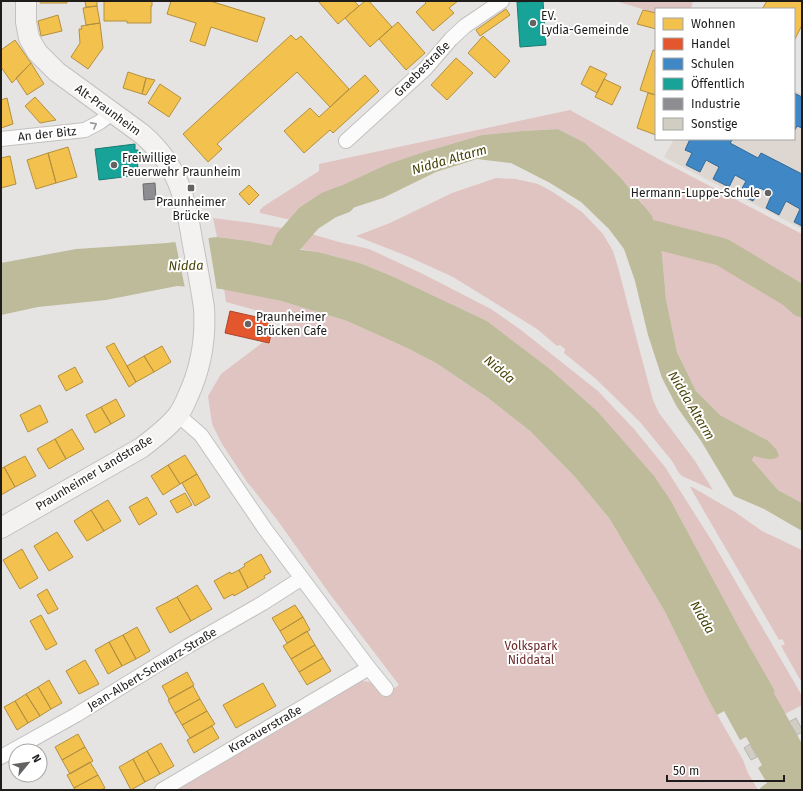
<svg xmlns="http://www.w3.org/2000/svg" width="803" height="791" font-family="'Fira Sans',sans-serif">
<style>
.built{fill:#ddd6d1}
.green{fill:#e0c4c2}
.water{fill:#bebb9a}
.pier{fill:#e6e4e2}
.homes{fill:#f2c14e;stroke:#b3903f}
.shops{fill:#e4572e;stroke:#a94629}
.schools{fill:#3f88c5;stroke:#356892}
.public{fill:#17a398;stroke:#197b73}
.industry{fill:#8d8d92;stroke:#6c6b6f}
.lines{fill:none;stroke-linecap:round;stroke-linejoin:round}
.river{stroke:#bebb9a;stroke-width:28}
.building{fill:#d2cdc3;stroke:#b6b5b3}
.street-casing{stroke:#c3c1bf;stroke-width:16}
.secondary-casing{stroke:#c3c1bf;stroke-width:22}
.street{stroke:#fbfbfb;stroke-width:14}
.secondary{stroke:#f4f2f0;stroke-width:20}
.oneway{stroke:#989797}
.poi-dot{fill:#656361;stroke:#fff;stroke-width:1.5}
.labels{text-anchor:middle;stroke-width:4;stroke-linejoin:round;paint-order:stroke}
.poi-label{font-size:12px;fill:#1f1d1c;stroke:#fff;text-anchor:start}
.street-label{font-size:12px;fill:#1f1d1c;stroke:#fff}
.park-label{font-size:12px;fill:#6b292a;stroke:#fff}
.water-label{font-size:13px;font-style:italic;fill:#474206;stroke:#fff}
</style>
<rect width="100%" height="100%" fill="#e6e4e2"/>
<path class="built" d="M794,90l8,4v135l-138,-72 10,-18h120z"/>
<path class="green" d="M615,1h78l-2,8h-35v4z
M570,110l94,52 138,72v269l-24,-13 -26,-30 2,-5 12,4 1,-19 -47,-25 -24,-24 -19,-39 -11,-53 -4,-45 -20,-51 -21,-25 -37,-35 -26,-14 -36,2 -40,4 -55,16 -38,13 -51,23 -34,22 5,15 -49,-11v-3l4,-4 55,-35v-7z
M496,178l20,1 22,5 6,3 12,7 26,18 21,22 10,17 5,16 21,81 14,52 6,13 36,48 18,29 -31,-14 -3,-3 -7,-12 -32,-39 -44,-43 -32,-26 1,-4 -5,-4 -3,1 -20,-17 -84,-52 -46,-21 -51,-20 34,-13 62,-30z
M213,218l39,5 42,7 -15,17 -30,-6 -32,-4z
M311,234l28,8 30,7 54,25 68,35 30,21 77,61 36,38 31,38 47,74 85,146 5,9v9l-17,9 -11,-21 1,-2 -33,-58 -71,-132 -74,-90 -47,-42 -63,-48 -93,-44 -34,-14 -42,-11 -24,-4z
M224,289l57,12 66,20 60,27 29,15 52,35 42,33 45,46 34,41 55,92 42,85 37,65 5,13 10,17h-587l189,-109c13,-1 15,5 22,15l17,-11 -70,-92 -51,-72 -26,-33 -5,-6 -25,-38 -10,-20 -4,-28 13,-22 71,-54 -66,-18z
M690,487h2l43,25 27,19 40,19v133l-21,-37 4,-2 -3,-5 -3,1z"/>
<path class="water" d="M558,129l27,14 36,35 31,38 10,38 4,45 11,53 19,39 24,24 47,25 9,9 3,7c-7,6 -16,2 -25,0l-2,4 26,30 24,13v28l-38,-22 -30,-13 -33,-55 -24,-34 -15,-29 -14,-43 -13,-54 -11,-32 -15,-20 -28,-27 -31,-19 -39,-20 -34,-4 -41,13 -53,26 -43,14 -31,6 -3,-9 32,-22 50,-23 39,-13 55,-16 40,-4z
M217,237l32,4 30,6 39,5 42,11 34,14 93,44 63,48 47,42 57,65 17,25 71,132 33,58 -1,2 27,49 1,-1v49h-41l-1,-2 7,-5 -9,-15 4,-3 -16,-28 -6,3 -16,-29 -7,4 -11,-20 -42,-85 -55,-92 -34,-41 -45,-46 -42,-33 -52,-35 -29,-15 -60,-27 -66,-20 -60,-12 -44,-3 -71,14 -68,7 -37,8v-52l75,-14 91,-6z"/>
<path class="pier" d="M208,236l9,55 -32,-3 -10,-48z"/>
<path class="homes" d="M40,1h27v2h-27z
M85,1h12v5l-11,1z
M104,1h48v5h-1v17h-24v-2h-23z
M171,1h39l55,17 -8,24 -46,-15 -6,19 -15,-5 6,-18 -29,-9z
M318,1h36l5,5 -21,18z
M365,1h4l23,26 -22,20 -25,-29z
M424,1h34l-9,7 5,5 -21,18 -17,-19 10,-9z
M767,1h35v24l-8,16v-32h-32z
M97,6l3,17 -14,2 -3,-17z
M506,9l4,6 -30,21 -4,-6z
M643,10l13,3v16l-19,-5z
M58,15l4,16 -21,5 -3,-15z
M398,22l27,31 -19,17 -27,-31z
M100,23l3,25 -15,21 -17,-12 9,-14 -1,-14h3l-1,-3z
M291,35l5,5 5,-4 48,53 -19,18 -33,-35 -80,72 5,5 -14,13 -25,-28z
M483,36l27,25 -15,17 -27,-25z
M15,40l16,23 -19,20 -11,-16v-17z
M653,50l3,1v44l-16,-5z
M456,58l17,15 -26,27 -16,-15z
M31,63l13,21 -17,11 -11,-17z
M590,66l17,8 -10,19 -16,-9z
M128,72l18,6 -4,16 -19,-6z
M365,75l14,16 -46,42 -3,-3 -26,23 -20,-22 26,-23 9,9z
M146,78l9,2 -9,15 -4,-1z
M604,79l17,8 -9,18 -17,-8z
M160,84l21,14 -12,19 -21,-14z
M648,93l8,2v40l-19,-7z
M35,97l21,23 -16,3 -15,-17z
M7,98l6,26 -12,4v-28z
M68,147l9,30 -21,6 -8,-30z
M48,153l8,30 -20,6 -9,-29z
M10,156l6,28 -15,4v-30z
M249,185l10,10 -10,10 -10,-11z
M114,343l22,39 -7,5 -23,-40z
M162,346l9,16 -17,10 -10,-16z
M144,356l10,16 -18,10 -9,-16z
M75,367l8,15 -17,9 -8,-15z
M116,399l9,17 -14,8 -10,-17z
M40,405l8,17 -20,10 -8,-17z
M101,407l10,17 -16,9 -9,-18z
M72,429l12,20 -18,10 -11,-20z
M55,439l11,20 -17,10 -12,-20z
M185,455l12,19 -17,10 -12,-19z
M25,456l11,20 -21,11 -11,-20z
M168,465l12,19 -17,11 -12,-19z
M4,467l11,20 -14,8v-26z
M197,474l13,23 -15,9 -13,-23z
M185,493l7,12 -15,8 -7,-12z
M147,497l10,17 -18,11 -10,-18z
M108,500l13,21 -17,10 -13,-21z
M91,510l13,21 -17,10 -13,-20z
M57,532l16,25 -24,14 -15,-25z
M22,549l16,29 -18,11 -17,-29z
M261,554l10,18 -7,4 1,2 -17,10 -9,-18 6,-4 -1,-2z
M239,570l9,18 -14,8 -1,-2 -9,5 -10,-18 16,-9 1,2z
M197,585l15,24 -21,12 -14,-24z
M47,589l11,20 -10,5 -11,-19z
M177,597l14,24 -21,12 -14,-25z
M295,605l8,12 -23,14 -8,-13z
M41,615l16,29 -11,6 -16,-29z
M303,617l7,13 -23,13 -7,-12z
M137,627l13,24 -14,8 -13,-24z
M307,631l8,14 -24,14 -8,-13z
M123,635l13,24 -14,7 -13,-24z
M109,642l13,24 -14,8 -13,-24z
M315,645l8,13 -24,14 -8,-13z
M323,658l8,13 -24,14 -8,-13z
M85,660l14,24 -20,10 -13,-23z
M187,672l7,13 -25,14 -7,-13z
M49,680l13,23 -11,6 -13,-22z
M263,683l13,23 -40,22 -13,-23z
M193,686l7,13 -25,14 -7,-13z
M38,687l13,22 -11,7 -14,-22z
M26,694l14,22 -12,7 -13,-22z
M200,699l7,12 -25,14 -7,-12z
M15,701l13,22 -11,7 -13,-23z
M207,711l8,13 -25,14 -8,-13z
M212,726l7,12 -25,15 -7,-13z
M78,734l7,13 -23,13 -7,-13z
M161,743l13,23 -14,8 -13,-23z
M85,747l8,14 -23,13 -8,-14z
M147,751l13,23 -15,8 -12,-23z
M133,759l12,23 -14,8 -12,-23z
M90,762l8,13 -24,13 -7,-13z
M98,775l7,13 -4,2h-26l-1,-2z"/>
<path class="shops" d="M230,311l44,10 -5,22 -44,-10z"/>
<path class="schools" d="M794,93l8,4v31l-5,-2 -2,4 -1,-1z
M690,139h43l-3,4 28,15 3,-5 41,21v52l-8,-4 6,-13 -14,-8 -7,14 -13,-7 6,-14 -12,-6 -7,13 -14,-7 7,-13 -11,-6 -6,12 -16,-8 6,-12 -13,-7 -6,12 -14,-7 6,-12 -7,-3z"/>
<path class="public" d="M543,1l3,44 -26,2 -3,-45z
M135,144v6h3l5,4 -4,5 -2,1 2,15 -40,5 -4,-31z"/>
<path class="industry" d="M155,183l1,16 -12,1 -1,-16z"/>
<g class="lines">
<path class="river" d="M623,220l9,9 90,23 70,42 10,9
M276,271l12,-29 21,-24 20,-13 13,-5"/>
</g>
<path class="building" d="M796,718l6,11v3l-5,3 -8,-13z
M750,744l7,13 -6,3 -7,-12z"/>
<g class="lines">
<g class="street-casing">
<path id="street" d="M1,139l84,-9 15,-8 12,-9
M346,141l80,-73 25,-29 14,-13 37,-25
M178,415l23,20 64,94 104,139 17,21
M1,757l75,-42 112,-69 75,-43 39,-25
M162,790l207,-122"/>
</g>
<g class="secondary-casing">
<path id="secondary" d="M1,528l140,-80c13,-10 27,-20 37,-33 4,-5 7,-12 10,-19 13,-28 18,-57 16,-88 -3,-21 -7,-42 -11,-63 -8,-47 -13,-78 -51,-111l-85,-62 -20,-20 -8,-14 -3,-16v-21"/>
</g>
<use href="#street" class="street"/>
<use href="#secondary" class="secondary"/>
</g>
<defs><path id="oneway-chevron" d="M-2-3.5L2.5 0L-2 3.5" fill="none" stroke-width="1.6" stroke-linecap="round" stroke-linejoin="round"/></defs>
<use class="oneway" href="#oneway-chevron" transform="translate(94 125) rotate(-28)"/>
<g class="poi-dot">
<circle cx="533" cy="23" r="4"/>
<circle cx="114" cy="165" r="4"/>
<rect x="187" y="184" width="8" height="8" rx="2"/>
<circle cx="768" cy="193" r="4"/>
<circle cx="248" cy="324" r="4"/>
</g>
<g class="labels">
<g class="poi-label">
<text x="541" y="20">EV.<tspan x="541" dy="14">Lydia-Gemeinde</tspan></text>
<text x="122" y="162">Freiwillige<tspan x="122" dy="14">Feuerwehr Praunheim</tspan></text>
<text x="760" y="197" text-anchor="end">Hermann-Luppe-Schule</text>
<text x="191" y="206" text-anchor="middle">Praunheimer<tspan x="191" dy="14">Brücke</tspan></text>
<text x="256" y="321">Praunheimer<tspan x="256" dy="14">Brücken Cafe</tspan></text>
</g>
<g class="street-label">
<text transform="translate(422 69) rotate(-45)" y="4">Graebestraße</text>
<text transform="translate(108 110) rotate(36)" y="4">Alt-Praunheim</text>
<text transform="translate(47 134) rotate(-6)" y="4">An der Bitz</text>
<text transform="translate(94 473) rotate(-31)" y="4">Praunheimer Landstraße</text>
<text transform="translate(152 669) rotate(-31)" y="4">Jean-Albert-Schwarz-Straße</text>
<text transform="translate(265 729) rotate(-30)" y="4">Kracauerstraße</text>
</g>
<g class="park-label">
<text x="531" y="650">Volkspark<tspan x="531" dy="14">Niddatal</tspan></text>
</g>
<g class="water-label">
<text transform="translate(449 159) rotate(-16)" y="5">Nidda Altarm</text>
<text transform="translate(186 265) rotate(-1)" y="5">Nidda</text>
<text transform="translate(500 369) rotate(40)" y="5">Nidda</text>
<text transform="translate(692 405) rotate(59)" y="5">Nidda Altarm</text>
<text transform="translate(703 617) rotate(60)" y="5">Nidda</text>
</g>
</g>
<rect width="803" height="791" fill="none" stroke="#1f1d1c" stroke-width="4"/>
<rect x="655" y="8" width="140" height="132" fill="#ffffff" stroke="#a5a5a4"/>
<rect x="663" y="18" width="20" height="12" fill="#f2c14e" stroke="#a5a5a4"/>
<text x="691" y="28" font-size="12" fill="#1f1d1c">Wohnen</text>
<rect x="663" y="38" width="20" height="12" fill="#e4572e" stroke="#a5a5a4"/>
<text x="691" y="48" font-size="12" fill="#1f1d1c">Handel</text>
<rect x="663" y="58" width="20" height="12" fill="#3f88c5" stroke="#a5a5a4"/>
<text x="691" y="68" font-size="12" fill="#1f1d1c">Schulen</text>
<rect x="663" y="78" width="20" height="12" fill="#17a398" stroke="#a5a5a4"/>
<text x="691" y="88" font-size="12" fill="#1f1d1c">Öffentlich</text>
<rect x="663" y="98" width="20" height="12" fill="#8d8d92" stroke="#a5a5a4"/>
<text x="691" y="108" font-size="12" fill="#1f1d1c">Industrie</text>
<rect x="663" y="118" width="20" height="12" fill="#d2cdc3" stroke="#a5a5a4"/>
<text x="691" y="128" font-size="12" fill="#1f1d1c">Sonstige</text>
<g transform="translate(28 763) rotate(61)"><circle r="19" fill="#ffffff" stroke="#a5a5a4"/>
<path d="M0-3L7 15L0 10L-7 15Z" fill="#656361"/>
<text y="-6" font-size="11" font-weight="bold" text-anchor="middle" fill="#1f1d1c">N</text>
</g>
<path d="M667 775v6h117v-6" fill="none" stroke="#1f1d1c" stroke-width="2"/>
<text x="673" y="775" font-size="12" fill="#1f1d1c" stroke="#ffffff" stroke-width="3" paint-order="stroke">50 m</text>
</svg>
